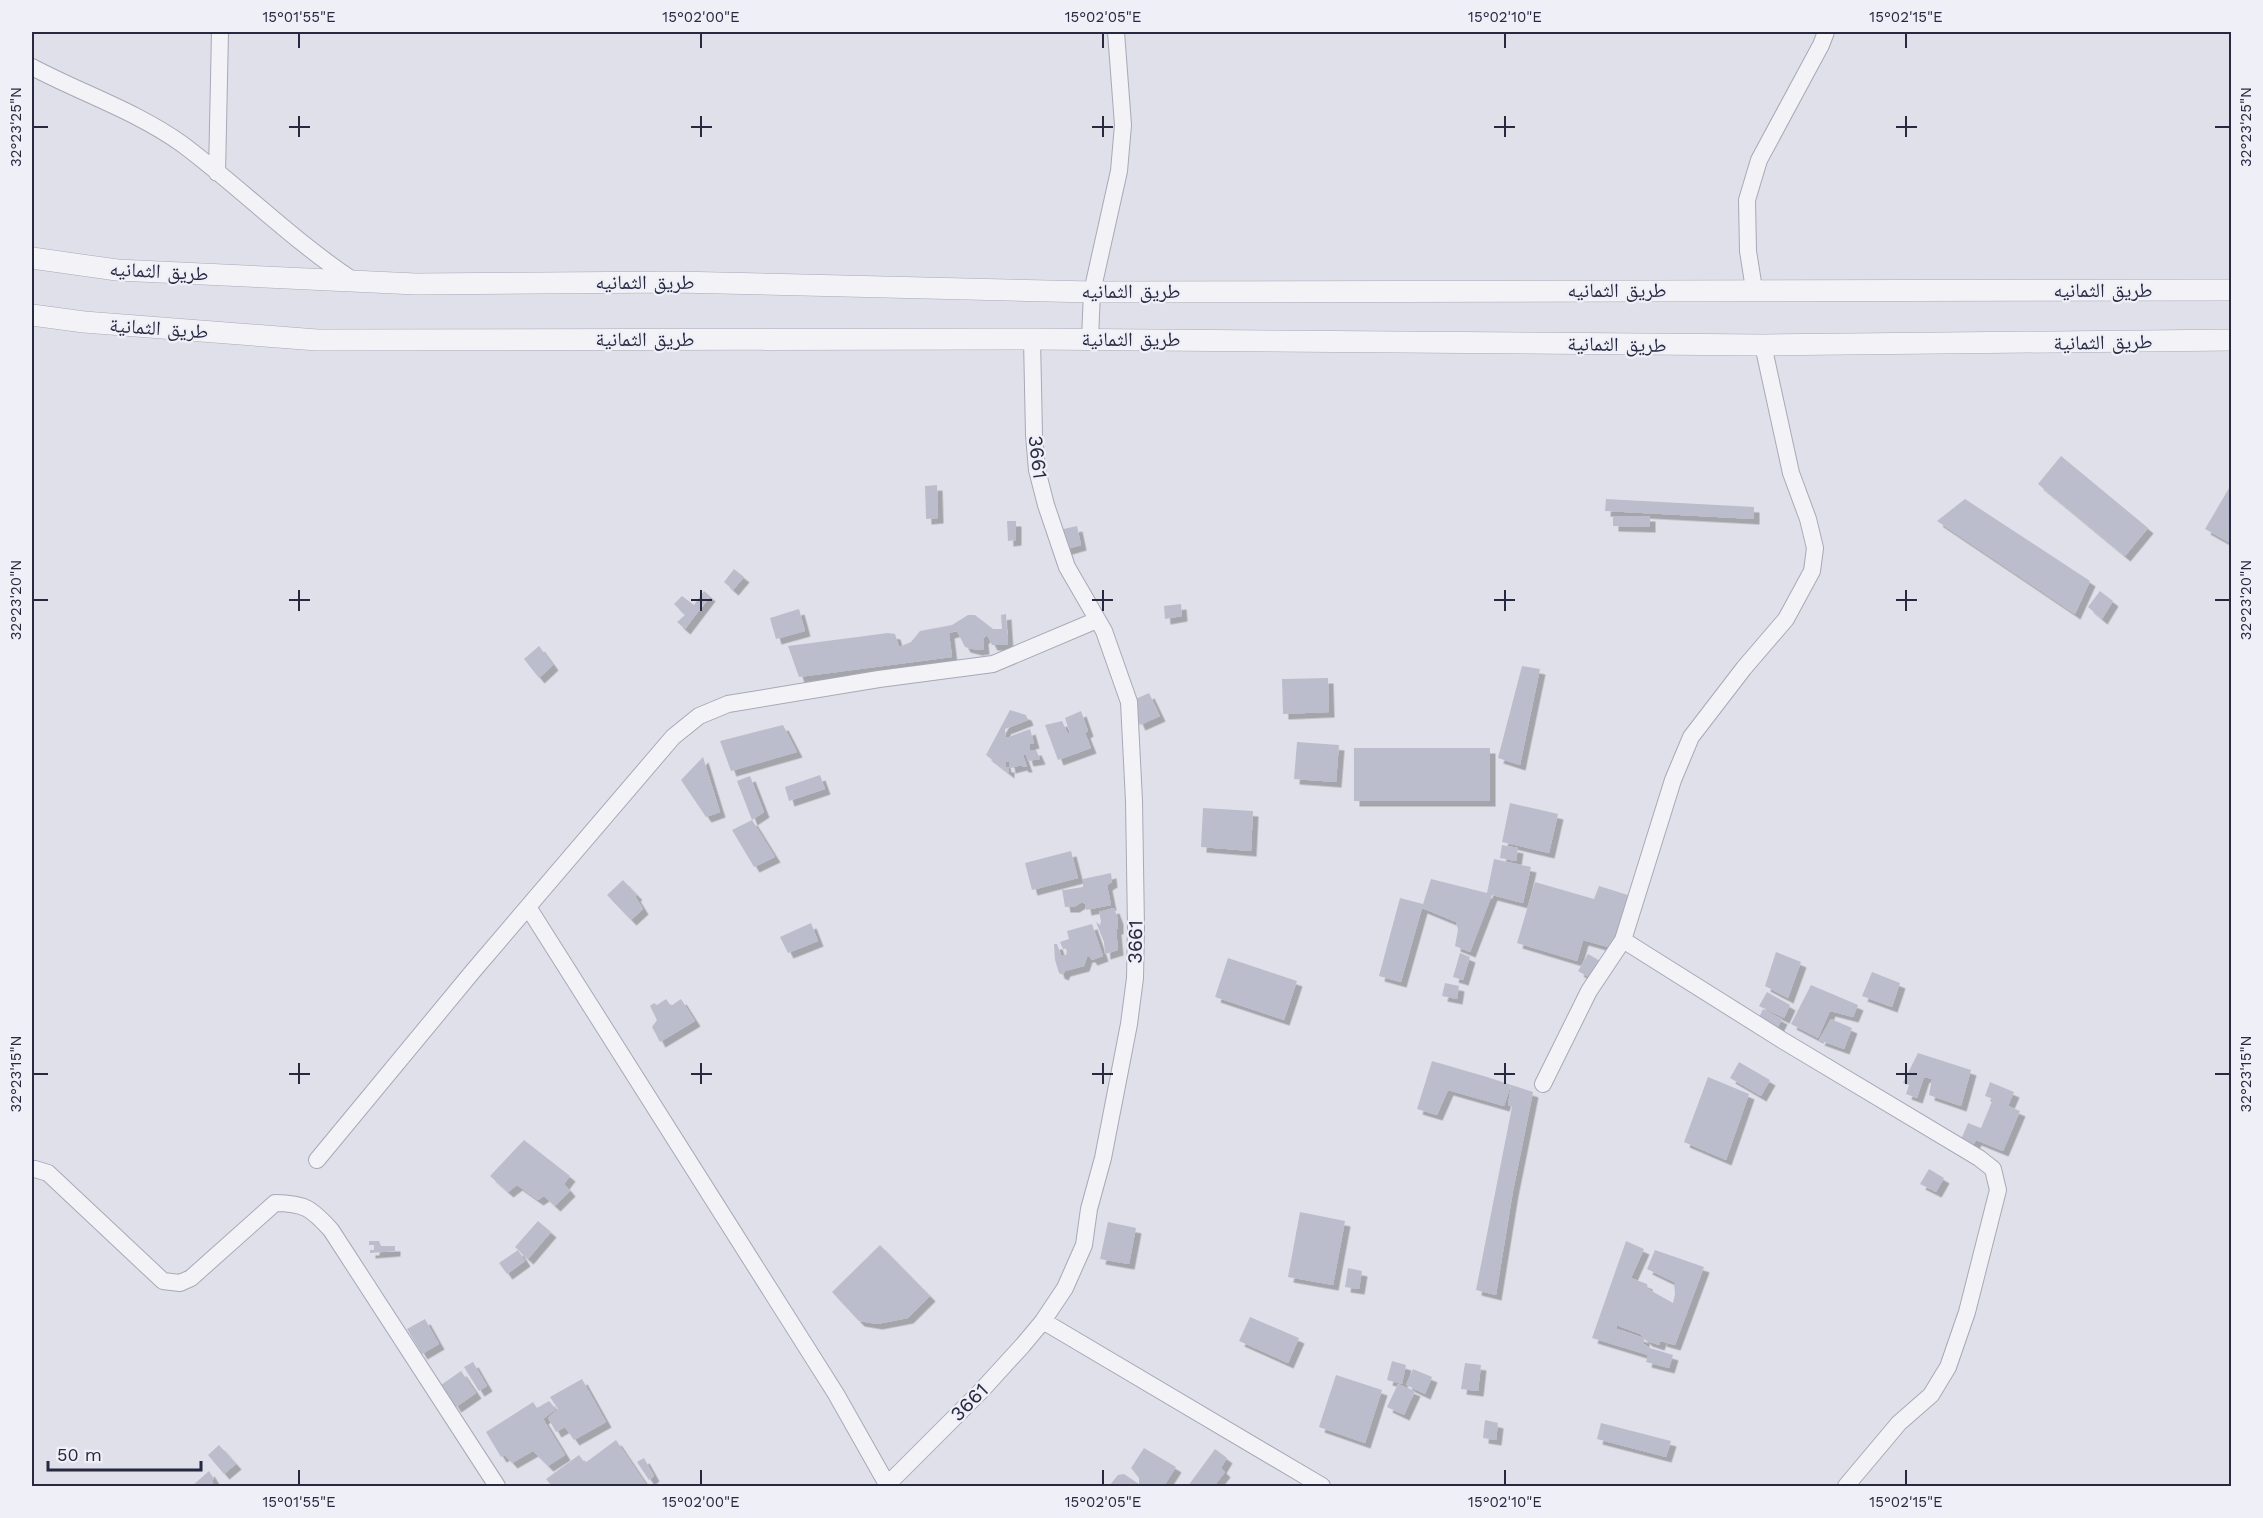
<svg xmlns="http://www.w3.org/2000/svg" width="2263" height="1518" font-family="'Work Sans','Noto Naskh Arabic',sans-serif">
<style>
.building{fill:#bcbdcc;filter:url(#shadow)}
.lines{fill:none;stroke-linecap:round;stroke-linejoin:round}
.minor-casing{stroke:#a8a9b7;stroke-width:18}
.tertiary-casing{stroke:#a8a9b7;stroke-width:22}
.minor{stroke:#f2f2f7;stroke-width:16}
.tertiary{stroke:#f2f2f7;stroke-width:21}
.ticks{fill:none;stroke:#272941;stroke-width:2}
.labels{text-anchor:middle;stroke-width:4.5;stroke-linejoin:round;paint-order:stroke}
.street-label{font-size:20px;fill:#272941;stroke:#eeeff7}
.neatline{fill:none;stroke:#272941;stroke-width:2}
.ticks-label{font-size:15px;text-anchor:middle;fill:#272941}
</style>
<defs>
<filter id="shadow"><feDropShadow dx="5.5" dy="5.5" stdDeviation="0" flood-color="#0004"/></filter>
</defs>
<rect width="100%" height="100%" fill="#dfe0e9"/>
<path class="building" d="M2061,456l87,72 -23,28 -87,-72z
M2232,483v61l-27,-15z
M937,485l1,33 -12,1 -1,-33z
M1606,499l148,8v12l-149,-8z
M1965,499l125,82 -15,33 -138,-93z
M1613,516h37v11l-37,-1z
M1007,521h9v19l-8,1z
M1077,526l4,19 -17,5 -5,-20z
M734,569l10,8 -11,13 -9,-8z
M704,591l6,5 -25,33 -8,-7 8,-7 -11,-11 8,-8 12,9z
M2100,591l13,10 -11,18 -14,-12z
M1181,604l1,12 -17,3 -1,-13z
M799,609l6,22 -29,8 -6,-21z
M1006,614l2,31h-16l-5,-10 -4,4 1,10 -7,1 -12,-3 -8,-16 -8,2 3,24 -153,20 -11,-31 100,-13 7,1 4,13 12,-5 9,-11 32,-6 16,-10h7l18,14h9l-1,-14z
M539,646l14,19 -14,13 -15,-19z
M1522,666l18,3 -20,96 -22,-7z
M1328,678l1,34 -46,2 -1,-35z
M1149,693l11,23 -20,9 -11,-23z
M1010,710l16,5 2,5 -23,9 1,9 24,-9 4,14 -4,1 -1,5 1,2 6,-1 4,9 -12,2 -2,-6h-3l4,12h-4l-1,-2 -12,3 -1,-6h-4l1,5h3v6l-23,-18z
M1081,711l7,20 -3,2 6,15 -33,12 -13,-35 17,-4 6,13 2,-1 -5,-15z
M783,725l14,27 -66,19 -11,-30z
M1297,742l42,3 -3,37 -42,-3z
M1354,748h136v53h-136z
M703,757l17,55 -14,5 -25,-37z
M820,775l5,14 -36,12 -4,-14z
M750,776l14,36 -12,8 -15,-39z
M1510,803l48,11 -9,39 -47,-11z
M1203,808l50,3 -2,40 -50,-4z
M752,820l23,37 -21,10 -22,-37z
M1502,845l16,3 -2,13 -16,-3z
M1071,851l7,27 -46,12 -7,-27z
M1494,859l37,8 -8,36 -31,-8 -22,57 -15,-6 3,-16 -2,-8 -34,-14 -21,74 -22,-6 21,-78 23,6 8,-25 56,14z
M1111,873l1,9 -5,3 4,20 -25,5 -1,-6 -3,-2 -8,5h-9l-3,-18 3,1 18,-3v-8z
M623,880l14,15 -2,1 8,13 -12,11 -24,-25z
M1535,882l59,17 5,-13 29,9 -13,54 -32,-9 -6,21 -60,-18z
M1114,908l4,11v10h-2l2,21 -13,4 -1,-12 -8,-20 4,3 1,-4 -2,-9z
M811,923l7,18 -30,12 -8,-16z
M1092,924l11,32 -11,4 -2,-3h-3l-3,9 -19,5 -2,4 -4,-2 -4,-13 -1,-16h3l4,11h5l2,-7 -5,1 -3,-7 9,-3 -2,-8z
M1776,952l25,10 -13,36 -23,-12z
M1460,953l10,4 -7,23 -10,-3z
M1588,954l14,8 -10,17 -14,-8z
M1228,958l69,23 -13,39 -69,-23z
M1872,972l28,11 -8,24 -30,-11z
M1445,983l14,3 -2,13 -15,-3z
M1811,985l47,20 -5,12 -23,-6 -12,27 -27,-14z
M1767,992l23,13 -6,13 -25,-12z
M666,999l5,7 10,-7 14,22 -35,21 -8,-15 5,-7 -7,-14 4,-3 3,2z
M1763,1009l19,10 -9,18 -19,-9z
M1831,1019l21,9 -8,21 -25,-9z
M1918,1053l53,17 -10,36 -32,-11 3,-16 -8,-2 -7,21 -11,-4 3,-9 -6,-2z
M1432,1061l55,16 46,15 -20,99 -17,104 -20,-5 36,-183 -4,-2 3,-20 -7,21 -56,-16 -11,25 -20,-6z
M1739,1062l31,18 -9,16 -31,-18z
M1708,1077l41,17 -23,66 -42,-18z
M1990,1082l24,10 -6,14 12,5 -17,40 -27,-11 -4,8 -12,-6 8,-19 13,5 12,-29 -8,-3z
M524,1140l46,36 -6,8 6,7 -15,15 -11,-10 -6,4 -21,-15 -9,7 -18,-16z
M1929,1169l15,9 -8,14 -16,-8z
M1300,1212l45,9 -12,64 -45,-8z
M538,1221l13,11 -23,27 -13,-12z
M1108,1222l28,6 -7,36 -29,-5z
M369,1241h10l2,5h14v5l-25,2v-3h4v-5h-5z
M1626,1241l18,8 -13,29 16,6 1,5 25,14 2,-9 -1,-12 -27,-13 8,-19 49,17 -29,78 -14,-4 5,-16 -7,20 -12,-4 -7,-7 -24,-9 1,4 27,9v6l6,4 23,7 -4,13 -23,-6 2,-7 -56,-17z
M880,1245l50,51 -22,22 -31,6 -18,-3 -27,-29z
M518,1250l7,11 -18,13 -8,-11z
M1348,1268l14,3 -3,18 -14,-2z
M1250,1317l49,21 -11,25 -49,-22z
M425,1319l14,25 -17,10 -15,-25z
M1392,1361l14,4 -4,19 -15,-4z
M473,1362l14,24 -8,5 -15,-24z
M1465,1363l16,2 -3,26 -17,-2z
M1413,1369l19,8 -7,17 -19,-9z
M461,1371l15,22 -20,14 -15,-22z
M1336,1375l46,15 -17,53 -46,-16z
M582,1379l24,43 -32,18 -9,-13 -9,5 -8,-14 10,-9 -8,-12z
M1398,1384l17,7 -11,24 -17,-8z
M549,1401l7,8 -13,10 22,36 -17,11 -15,-15 -21,12 -7,-8 -4,2 -15,-25 47,-30 4,6z
M1485,1420l13,3 -2,17 -13,-2z
M1601,1423l70,18 -5,16 -69,-18z
M616,1440l31,46h-44l-12,-16 11,16h-50l-6,-7 33,-24 6,8z
M219,1445l17,19 -12,10 -16,-19z
M1144,1448l32,19 -12,19h-55l9,-11 6,-1 15,10v-6l-8,-10z
M1215,1449l12,9 -6,10 4,4 -11,14h-26z
M644,1458l10,18 -5,4 -12,-18z
M209,1471l5,8 -2,2 2,5h-22z"/>
<g class="lines">
<g class="minor-casing">
<path id="minor" d="M32,67c49,26 104,44 150,77 59,44 110,96 172,137
M217,173l3,-141
M1754,289l-6,-38 -1,-51 12,-40 62,-115 5,-13
M1090,339l2,-47 27,-121 4,-46 -7,-93
M528,907l308,487 52,92
M1623,940l159,100 197,118 14,11 5,21 -31,122 -19,55 -17,28 -32,28 -53,63
M1543,1084l46,-93 34,-51 50,-160 18,-43 53,-69 42,-49 26,-48 3,-23 -7,-29 -17,-46 -28,-128
M317,1160l157,-190 199,-233 26,-21 29,-12 151,-25 114,-15 104,-44
M32,1170l3,-1 13,4 115,108 17,2 11,-5 84,-75c30,0 37,6 56,27l166,256
M1043,1321l279,165
M886,1486l95,-95 42,-46 20,-24 22,-33 19,-43 5,-36 14,-51 26,-134 6,-46 1,-50 -2,-127 -5,-99 -25,-71 -37,-64 -21,-62 -9,-35 -3,-35 -2,-96"/>
</g>
<g class="tertiary-casing">
<path id="tertiary" d="M32,258l85,12 299,14 260,-2 416,10 1140,-2
M32,315l52,7 233,18 715,-1 731,6 469,-5"/>
</g>
<use href="#minor" class="minor"/>
<use href="#tertiary" class="tertiary"/>
</g>
<path class="ticks" d="M299,33v15M701,33v15M1103,33v15M1505,33v15M1906,33v15M299,116v21M701,116v21M1103,116v21M1505,116v21M1906,116v21M33,127h15M289,127h21M691,127h21M1092,127h21M1494,127h21M1896,127h21M2215,127h15M299,590v21M701,590v21M1103,590v21M1505,590v21M1906,590v21M33,600h15M289,600h21M691,600h21M1092,600h21M1494,600h21M1896,600h21M2215,600h15M299,1063v21M701,1063v21M1103,1063v21M1505,1063v21M1906,1063v21M33,1074h15M289,1074h21M691,1074h21M1092,1074h21M1494,1074h21M1896,1074h21M2215,1074h15M299,1470v15M701,1470v15M1103,1470v15M1505,1470v15M1906,1470v15"/>
<g class="labels">
<g class="street-label">
<text transform="translate(159 271) rotate(3)" y="7">طريق الثمانيه</text>
<text x="645" y="289">طريق الثمانيه</text>
<text x="1617" y="297">طريق الثمانيه</text>
<text x="2103" y="297">طريق الثمانيه</text>
<text x="1131" y="298">طريق الثمانيه</text>
<text transform="translate(159 328) rotate(4)" y="7">طريق الثمانية</text>
<text x="645" y="346">طريق الثمانية</text>
<text x="1131" y="346">طريق الثمانية</text>
<text transform="translate(2103 342) rotate(-1)" y="7">طريق الثمانية</text>
<text transform="translate(1617 344) rotate(1)" y="7">طريق الثمانية</text>
<text transform="translate(1038 457) rotate(83)" y="7">3661</text>
<text transform="translate(1135 942) rotate(-89)" y="7">3661</text>
<text transform="translate(969 1402) rotate(-45)" y="7">3661</text>
</g>
</g>
<rect width="2263" height="1518" fill="none" stroke="#eeeff7" stroke-width="66"/>
<path d="M48 1461v9h153v-9" fill="none" stroke="#272941" stroke-width="3"/>
<text x="57" y="1461" font-size="18" fill="#272941" stroke="#eeeff7" stroke-width="4.5" paint-order="stroke">50 m</text>
<rect x="33" y="33" width="2197" height="1452" class="neatline"/>
<g class="ticks-label">
<text x="299" y="22">15°01'55"E</text>
<text x="701" y="22">15°02'00"E</text>
<text x="1103" y="22">15°02'05"E</text>
<text x="1505" y="22">15°02'10"E</text>
<text x="1906" y="22">15°02'15"E</text>
<text transform="translate(16 127) rotate(-90)" y="5">32°23'25"N</text>
<text transform="translate(2246 127) rotate(-90)" y="5">32°23'25"N</text>
<text transform="translate(16 600) rotate(-90)" y="5">32°23'20"N</text>
<text transform="translate(2246 600) rotate(-90)" y="5">32°23'20"N</text>
<text transform="translate(16 1074) rotate(-90)" y="5">32°23'15"N</text>
<text transform="translate(2246 1074) rotate(-90)" y="5">32°23'15"N</text>
<text x="299" y="1507">15°01'55"E</text>
<text x="701" y="1507">15°02'00"E</text>
<text x="1103" y="1507">15°02'05"E</text>
<text x="1505" y="1507">15°02'10"E</text>
<text x="1906" y="1507">15°02'15"E</text>
</g>
</svg>
